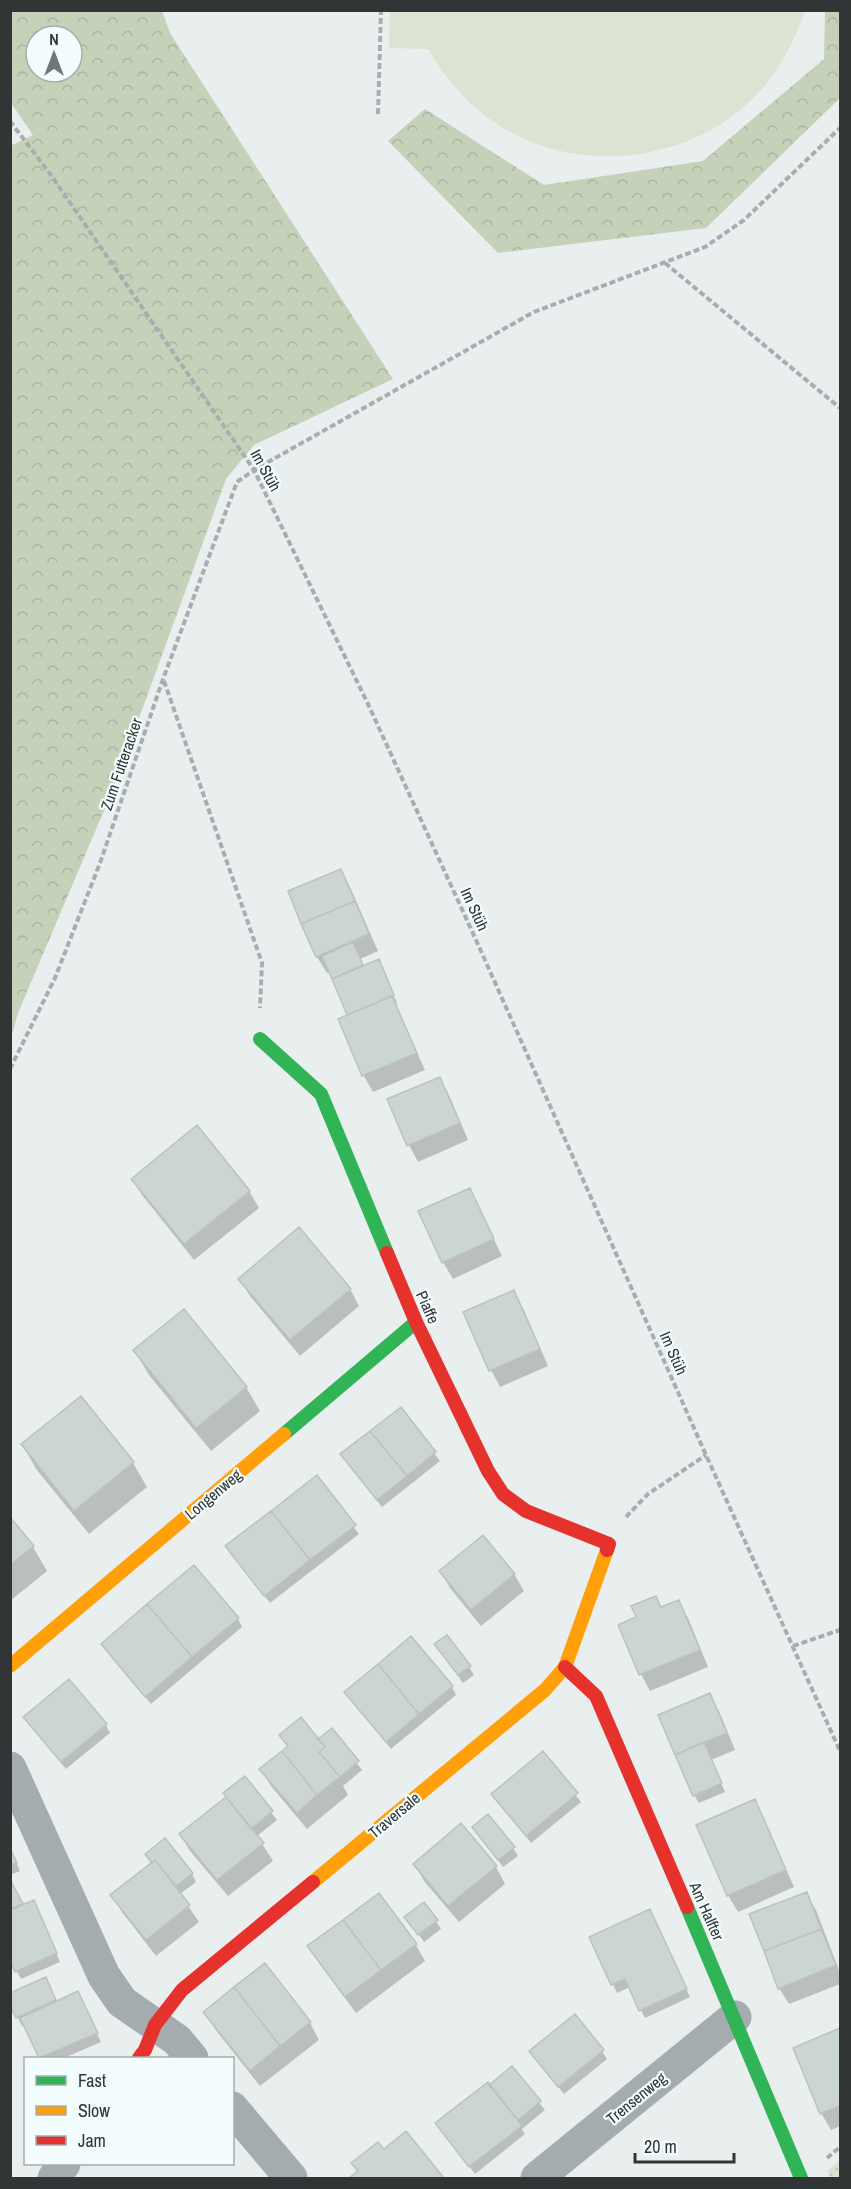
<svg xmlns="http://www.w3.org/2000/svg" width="851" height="2189" font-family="'Archivo Narrow',sans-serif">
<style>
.green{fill:#dbe4d3}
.forest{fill:url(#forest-crowns);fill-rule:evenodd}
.park{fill:url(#park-dots)}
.shadow{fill:#0003}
.building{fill:#cbd6d1;stroke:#bdc1c0;stroke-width:1.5}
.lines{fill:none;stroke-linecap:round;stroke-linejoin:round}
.path{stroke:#a8adaf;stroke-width:4;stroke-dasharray:6 3;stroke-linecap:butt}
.street{stroke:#a5acaf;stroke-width:33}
.fast{stroke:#30b455;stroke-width:14}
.slow{stroke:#ff9f0a;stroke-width:14}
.jam{stroke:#e5322d;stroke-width:14}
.labels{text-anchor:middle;stroke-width:4.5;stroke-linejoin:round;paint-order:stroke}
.street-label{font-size:16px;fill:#323535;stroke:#f4fdfd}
</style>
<defs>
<pattern id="forest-crowns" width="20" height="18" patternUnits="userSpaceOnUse" patternTransform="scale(1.5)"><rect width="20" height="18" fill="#c6d1ba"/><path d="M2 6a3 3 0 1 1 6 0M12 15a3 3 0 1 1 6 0" fill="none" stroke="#abb4a0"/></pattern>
<pattern id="park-dots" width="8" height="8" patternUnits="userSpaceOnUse" patternTransform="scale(1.5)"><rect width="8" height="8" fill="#dbe4d3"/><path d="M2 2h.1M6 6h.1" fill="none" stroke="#bcc4b6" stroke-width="1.8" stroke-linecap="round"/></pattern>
</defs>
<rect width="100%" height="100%" fill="#e9eeee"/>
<path class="green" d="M390,11v-1l415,1c-9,24 -19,47 -35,68 -68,89 -208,104 -293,30 -20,-17 -35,-37 -49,-60l-39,-1z"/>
<path class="forest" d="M11,10l151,1 8,22 223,346 -139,66 -28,34 -112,308 -96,226 -7,25 -1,-892 23,-11 -22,-32zM36,36h36v36h-36z
M825,11h15v87l-134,130 -208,25 -110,-112 37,-32 119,76 159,-24 121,-102z"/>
<path class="park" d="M840,2160v18h-9l-4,-7z"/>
<path class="shadow" d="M341,871l9,16 28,64 -18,8 4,8 -16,46 -18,-41 -3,1 -10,-16 -27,-65z
M394,996l3,7 -2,1 30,66 -52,22 -9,-16 -24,-56z
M439,1079l10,16 19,45 -50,22 -9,-17 -20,-45z
M133,1179l116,12 10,17 -65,52 -52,-65z
M470,1190l32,66 -49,23 -10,-17z
M240,1279l110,10 9,17 -59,50 -50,-60z
M513,1292l10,16 25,58 -48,21 -9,-17 -26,-58z
M135,1351l111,36 14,24 -49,40 -62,-76z
M81,1399l52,64 14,24 -58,47 -53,-65 -13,-24z
M400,1409l40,52 -58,46 -35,-44z
M317,1477l42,57 -89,69 -38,-49z
M10,1519l23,28 14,24 -37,30z
M441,1572l73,2 10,17 -43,35 -31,-38z
M656,1598l6,10 16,-7 10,17 20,49 -58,24 -9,-17 -3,-56z
M238,1619l4,8 -91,77 -48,-60z
M441,1652l28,15 5,8 -11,8z
M452,1687l4,8 -65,54 -45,-57z
M709,1695l10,16 16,39 -24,10 14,32 -26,11 -5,-8z
M30,1725h76l4,8 -44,36z
M332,1730l30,40 -19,16 5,9 -41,34 -36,-43 -10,-17 27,-21 -8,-12 38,5z
M543,1754l38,48 -50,41 -38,-48z
M245,1778l32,42 -20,16 16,25 -45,35 -38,-45 -10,-17 48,-36z
M755,1801l9,17 30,69 -56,25 -10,-17 -30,-70z
M461,1826l35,41 9,17 -46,38 -35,-41 -9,-17z
M474,1827l39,21 5,8 -15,11z
M10,1849l10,22 -10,4z
M147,1854l45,20 4,8 -16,12 19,28 -43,34 -34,-44 -10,-17 41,-31z
M11,1881l12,25 15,4 22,52 -39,17 -11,-21z
M806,1894l10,16 24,63v11l-51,20 -10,-16z
M379,1895l37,50 9,16 -69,52 -37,-50 -10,-16z
M406,1917l30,4 5,8 -17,13z
M654,1919l36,78 -45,21 -15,-31 -13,6 -26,-55z
M264,1965l46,58 9,17 -59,46 -45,-57 -10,-17z
M50,1987l7,15 25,-1 19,41 -37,16h-23l-16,-34 -3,2 -12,-24z
M840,2030v96l-9,4 -10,-17 -26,-64z
M602,2051l5,8 -43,35 -33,-42z
M512,2068l33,42 -23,19 3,5 -50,40 -38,-50z
M406,2133l36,45h-91l7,-5 -5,-10 31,-12z"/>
<path class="building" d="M341,869l14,32 -54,23 -13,-33z
M355,901l14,33 -53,23 -15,-33z
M353,942l10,23 -31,14 -10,-23z
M379,959l15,36 -47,20 -15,-36z
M392,996l25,57 -55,23 -24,-57z
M440,1077l20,46 -53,23 -20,-47z
M197,1125l53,66 -66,53 -53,-65z
M470,1188l24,51 -52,24 -24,-52z
M299,1227l52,62 -61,51 -52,-61z
M514,1290l26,59 -51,22 -26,-59z
M184,1309l63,78 -51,41 -63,-78z
M81,1396l53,66 -60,49 -53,-67z
M401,1407l35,45 -29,24 -37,-45z
M370,1431l37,45 -30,24 -37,-46z
M317,1475l39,50 -46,35 -39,-49z
M271,1511l39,49 -46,36 -39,-50z
M10,1517l24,29 -24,19z
M483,1535l32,39 -44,36 -32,-39z
M194,1565l45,53 -47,39 -45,-53z
M656,1596l5,11 18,-7 21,50 -61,25 -21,-50 18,-8 -5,-11z
M147,1604l45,53 -47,40 -44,-53z
M447,1635l24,31 -13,9 -24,-31z
M411,1636l42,50 -34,28 -41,-50z
M378,1664l41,50 -33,28 -42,-50z
M69,1679l38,45 -46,38 -38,-45z
M710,1693l17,40 -52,22 -17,-40z
M301,1717l24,30 -6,5 21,25 -23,18 -35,-44 6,-5 -9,-11z
M332,1728l27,33 -19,16 -21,-25 6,-5 -7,-8z
M704,1742l18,41 -29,13 -18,-41z
M282,1751l35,44 -20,18 -38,-44z
M543,1751l35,42 -52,43 -35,-42z
M245,1776l28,35 -22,18 -28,-36z
M226,1797l38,46 -47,37 -38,-46z
M755,1799l31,71 -59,26 -31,-71z
M488,1814l27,33 -17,13 -26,-33z
M461,1823l36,43 -49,40 -35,-42z
M165,1838l28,35 -17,13 -21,-26 -3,3 -7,-9z
M10,1848l7,15 -7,2z
M155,1860l35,45 -44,35 -36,-45z
M10,1879l13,25 -13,5z
M807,1892l14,37 -57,22 -15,-37z
M379,1893l38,51 -36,26 -38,-50z
M34,1900l23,53 -42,19 -5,-11v-51z
M424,1902l14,18 -20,15 -14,-18z
M650,1909l37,80 -48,22 -14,-32 -14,6 -22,-48z
M343,1920l38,50 -36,27 -38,-51z
M821,1929l15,36 -58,24 -14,-38z
M265,1963l46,59 -31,24 -46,-59z
M46,1977l10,23 -40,18 -6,-12v-13z
M234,1987l46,59 -30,25 -47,-59z
M78,1991l20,42 -59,25 -19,-40z
M575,2014l29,36 -46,37 -29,-36z
M840,2028v78l-20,8 -27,-66z
M512,2066l29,35 -23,19 -29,-35z
M488,2082l34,44 -53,41 -34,-44z
M406,2131l38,47h-95l9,-7 -7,-8 27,-21 6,7z"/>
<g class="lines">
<path class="path" d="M378,114l3,-104
M10,121l41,54 203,295 114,234 108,236 230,515 134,296
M665,263l175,145
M164,681l98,282 -2,45
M10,1069l45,-91 45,-115 63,-184 74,-197 17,-12 280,-158 171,-65 39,-27 96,-92
M626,1517l22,-23 58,-39
M793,1646l47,-16
M827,2158l13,-11"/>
<path class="street" d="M10,1768l94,208 18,26 55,38 15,18
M232,2108l59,70
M54,2178l10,-14
M537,2178l198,-161"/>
<path class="fast" d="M260,1039l61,55 66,159
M284,1434l132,-112
M687,1907l114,271"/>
<path class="slow" d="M10,1666l274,-232
M313,1882l232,-192 20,-23 42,-117"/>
<path class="jam" d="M387,1253l29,69 72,149 15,23 23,17 83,33 -2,6
M565,1667l31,29 91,211
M139,2058l6,-8 10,-25 27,-35 131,-108"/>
</g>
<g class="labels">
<g class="street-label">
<text transform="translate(266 470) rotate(61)" y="6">Im Stüh</text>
<text transform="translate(121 764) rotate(-71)" y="6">Zum Futteracker</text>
<text transform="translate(475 909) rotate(65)" y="6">Im Stüh</text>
<text transform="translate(428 1307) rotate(66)" y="6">Piaffe</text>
<text transform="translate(674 1353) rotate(66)" y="6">Im Stüh</text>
<text transform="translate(213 1494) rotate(-40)" y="6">Longenweg</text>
<text transform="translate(394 1815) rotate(-40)" y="6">Traversale</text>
<text transform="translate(707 1911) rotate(66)" y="6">Am Halfter</text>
<text transform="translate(636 2098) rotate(-39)" y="6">Trensenweg</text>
</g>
</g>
<rect width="851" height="2189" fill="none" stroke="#323535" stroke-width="24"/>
<rect x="24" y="2057" width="210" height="108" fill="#f4fdfd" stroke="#a6adad" stroke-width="1.5"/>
<rect x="36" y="2076" width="30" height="9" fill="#30b455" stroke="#a6adad" stroke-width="1.5"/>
<text x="78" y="2087" font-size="18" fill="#323535">Fast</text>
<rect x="36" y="2106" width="30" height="9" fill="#ff9f0a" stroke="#a6adad" stroke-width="1.5"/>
<text x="78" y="2117" font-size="18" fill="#323535">Slow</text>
<rect x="36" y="2136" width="30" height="9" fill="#e5322d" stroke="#a6adad" stroke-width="1.5"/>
<text x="78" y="2147" font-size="18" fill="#323535">Jam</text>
<g transform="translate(54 54)"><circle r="28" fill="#f4fdfd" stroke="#a6adad" stroke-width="1.5"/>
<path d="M0-4.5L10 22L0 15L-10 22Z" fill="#727676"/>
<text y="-9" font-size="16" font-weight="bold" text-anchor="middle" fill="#323535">N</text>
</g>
<path d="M635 2153v9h99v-9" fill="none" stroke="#323535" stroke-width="3"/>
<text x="644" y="2153" font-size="18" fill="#323535" stroke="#f4fdfd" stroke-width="4.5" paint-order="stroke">20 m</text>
</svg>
